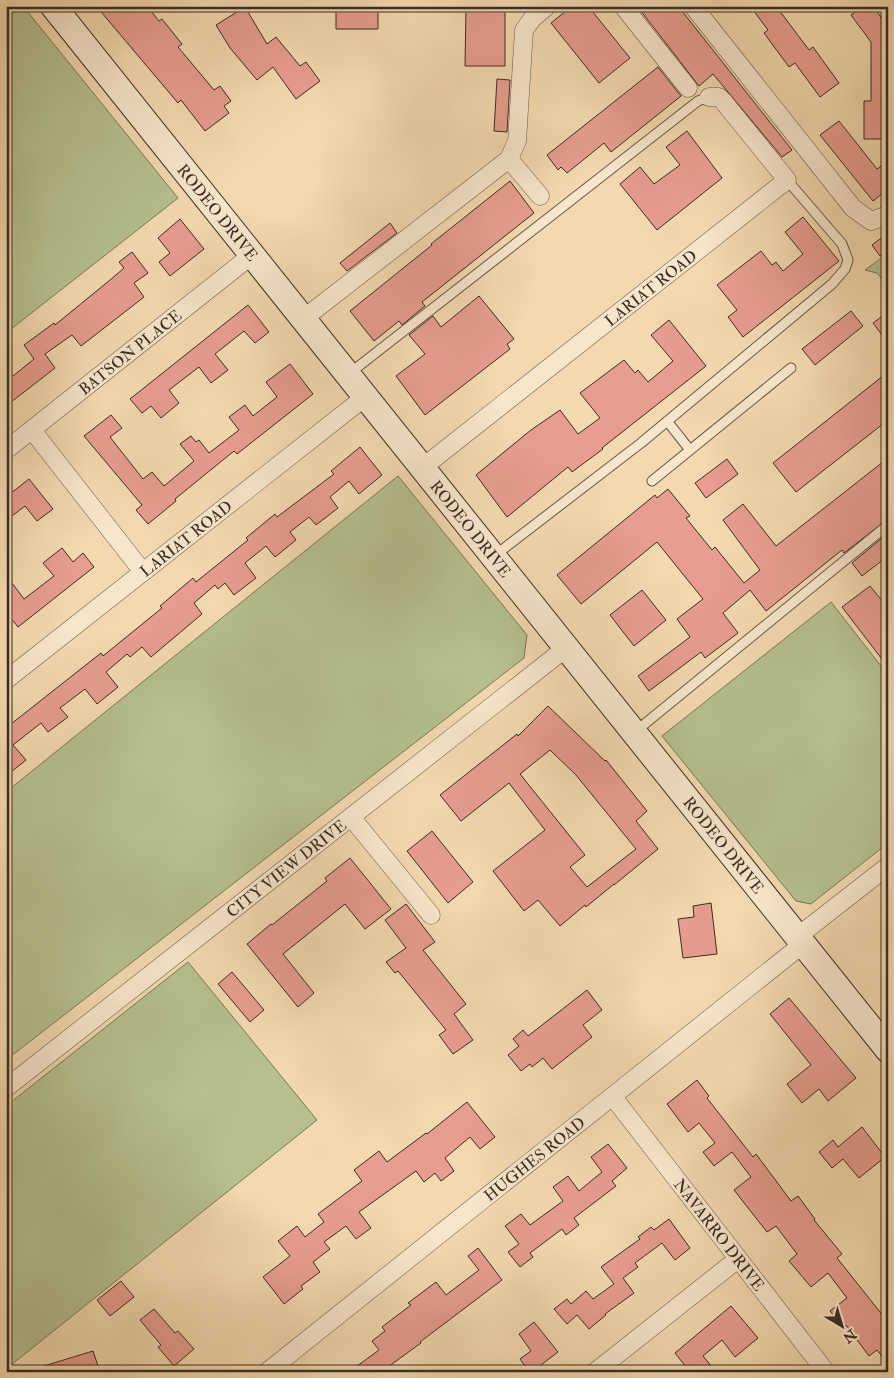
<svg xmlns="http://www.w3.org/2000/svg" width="894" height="1378" font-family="'IM FELL Double Pica',serif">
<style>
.green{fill:#b6c08f;stroke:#78765a}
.building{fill:#e89d8f;stroke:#392d25;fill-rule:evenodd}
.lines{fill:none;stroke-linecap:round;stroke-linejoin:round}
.lane-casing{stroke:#685848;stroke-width:11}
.street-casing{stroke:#685848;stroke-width:19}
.secondary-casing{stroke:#392d25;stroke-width:27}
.lane{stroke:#f8e6cc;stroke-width:9}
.street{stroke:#f8e6cc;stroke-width:18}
.secondary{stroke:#f8e6cc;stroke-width:25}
.labels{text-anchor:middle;stroke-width:4;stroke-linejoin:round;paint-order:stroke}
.street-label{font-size:16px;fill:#392d25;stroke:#f8e6cc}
</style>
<rect width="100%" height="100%" fill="#f4d9b0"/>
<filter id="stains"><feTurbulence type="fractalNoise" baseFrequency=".004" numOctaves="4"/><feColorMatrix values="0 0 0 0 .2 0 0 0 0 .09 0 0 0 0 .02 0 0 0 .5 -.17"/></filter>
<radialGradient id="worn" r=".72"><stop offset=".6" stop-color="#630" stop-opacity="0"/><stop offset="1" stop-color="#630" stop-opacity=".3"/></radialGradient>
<path class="green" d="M6,6h17l155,192 -172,135z
M888,253v33l-11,-13 -12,-3z
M398,476l129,159 -3,23 -518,402v-268z
M831,602l57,73v168l-77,61 -15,-3 -134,-165z
M188,962l129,158 -311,249v-263z"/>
<path class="building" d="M110,6h37l12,15 3,-2 20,25 -4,3 36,43 6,-4 11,15 -7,5 5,7 -24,18 -24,-31 -3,3 -76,-90z
M336,6h42v23h-42z
M466,6h39v60h-40z
M572,6h16l42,52 -31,25 -48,-60z
M637,6h41l114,144 -10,7 -69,-83 -14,12z
M750,6h26l33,44 4,-3 26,36 -19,14 -25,-34 -6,4 -25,-34 4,-3z
M854,6h19l15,21 -2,112h-22v-38h7v-59l-20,-27 6,-4z
M245,7l22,37 9,-7 24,29 6,-4 14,19 -24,18 -23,-32 -16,13 -27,-32 -14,-23z
M658,67l23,29 -70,56 -7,-9 -37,30 -6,-6 -3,3 -11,-15z
M497,79l13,1 -3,52 -13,-1z
M839,121l38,48 11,-8v28l-15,12 -53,-66z
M687,131l35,47 -65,52 -37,-46 20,-17 14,17 26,-19 -14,-18z
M510,181l24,32 -112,89 3,4 -23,19 -3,-4 -25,20 -24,-30 82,-66 -1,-1z
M803,217l36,44 -96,76 -15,-20 9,-7 -20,-25 44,-34 11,14 4,-3 7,9 20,-17 -18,-22z
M180,219l24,30 -34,27 -11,-14 11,-9 -12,-15z
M390,223l7,10 -50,38 -7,-8z
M888,233v17l-8,6 -8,-11z
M132,252l16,21 -14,10 10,14 -63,49 -9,-11 -27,19 10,14 -49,38v-39l7,9 21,-17 -10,-14 30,-22 1,2 55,-45 14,-12 -5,-6z
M479,296l35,43 -7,5 3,5 -85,66 -29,-39 29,-22 -16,-19 24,-19 8,11z
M248,305l21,27 -14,11 -11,-12 -29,23 13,16 -17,13 -12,-16 -30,23 10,13 -18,15 -10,-12 -9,7 -12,-14z
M851,311l12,15 -48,39 -13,-16z
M888,312v31l-15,-20z
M669,320l37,46 -104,82 1,1 -31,23 -4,-5 -61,50 -31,-42 55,-45 29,-20 18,24 22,-16 -20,-25 44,-33 11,13 3,-3 10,12 25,-21 -22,-26z
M290,364l23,30 -76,60 -3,-3 -59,48 1,2 -28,23 -12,-14 6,-5 -58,-69 27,-21 11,13 -12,9 33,42 9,-7 12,14 30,-25 -14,-17 11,-8 5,6 3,-2 10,13 30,-23 -10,-13 16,-12 8,11 24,-19 -11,-15z
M888,372v48l-92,72 -23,-29z
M360,447l22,28 -23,19 -10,-13 -19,16 8,11 -22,17 -7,-8 -19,15 6,8 -21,17 -9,-11 -21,17 11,15 -22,17 -9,-12 -7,6 -3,-4 -21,18 8,11 -51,43 -9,-10 -12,10 -3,-3 -21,18 12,15 -21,17 -12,-15 -25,19 8,9 -20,15 -7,-9 -28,22 13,15 -20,16v-48l95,-75 2,3 59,-48 -2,-2 33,-28 3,4 52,-42 -2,-2 29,-24 2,3 57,-43 -3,-3z
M888,458v61l-44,34 -2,-3 -76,61 -16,-21 -27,23 15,20 -33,25 -4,-6 -52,39 -11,-15 52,-39 -13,-18 26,-20 -46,-57 -76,62 -24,-29 98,-80 2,3 11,-9 22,27 -4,2 26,32 3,-3 29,36 16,-13 -37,-50 20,-16 33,42z
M727,459l11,15 -32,24 -11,-15z
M29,479l24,30 -16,12 -12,-15 -13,10 -6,-7v-12z
M888,533v23l-26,20 -10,-13z
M62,548l11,14 10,-9 11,14 -76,60 -12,-15v-37l18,24 30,-23 -11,-13z
M870,586l18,22v59l-46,-60z
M642,590l24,30 -32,26 -24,-31z
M548,706l57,55 1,-1 41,51 -11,10 22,28 -44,36v-1l-28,23 -1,-2 -25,21 -22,-26 -14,11 -31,-40 52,-41 -36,-47 -48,38 -21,-26 77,-61 1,2zM550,750l26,25 60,74 -49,38 -17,-20 15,-12 -65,-81z
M432,831l41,51 -25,21 -41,-52z
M350,858l41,51 -26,20 -20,-25 -62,50 31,39 -16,14 -51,-63 24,-20 1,1 55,-44 -2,-3z
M711,903l6,51 -34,4 -5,-39 16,-2 -1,-11z
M406,904l29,38 -12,8 43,54 -12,10 19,26 -20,14 -14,-19 7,-5 -48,-59 -3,2 -9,-11 20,-14 -21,-28z
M232,972l32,38 -14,12 -32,-38z
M587,990l15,20 -19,15 9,12 -40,32 -9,-11 -11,9 -2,-3 -9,7 -13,-16 11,-9 -6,-7 10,-9 5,6z
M789,998l67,80 -28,23 -9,-12 -17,14 -15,-19 24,-19 -41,-51z
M697,1080l12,16 -2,2 46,59 3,-3 35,47 7,-5 17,23 -1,1 28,34 -5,4 51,64v42l-11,-14 -8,6 -23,-31 -3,2 -13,-16 17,-13 -19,-25 -17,14 -22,-26 8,-7 -21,-28 -9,6 -33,-42 17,-13 -19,-25 -18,14 -11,-14 12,-9 -16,-20 -11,9 -21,-28z
M467,1102l28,35 -15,12 -10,-12 -25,21 9,13 -13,10 -6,-8 -11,9 -8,-11 -57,41 12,16 -15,11 -10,-13 -22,16 6,7 -17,13 7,10 -19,14 2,3 -19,15 -21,-27 27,-21 -12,-15 19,-15 8,11 19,-15 -6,-8 44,-33 -8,-11 25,-19 8,11 39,-29 1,1z
M862,1127l23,30 -26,21 -16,-19 -11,9 -13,-16 14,-12 5,7z
M608,1144l19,24 -15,13 4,5 -42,32 5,7 -13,10 -4,-6 -32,24 3,4 -13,10 -12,-15 11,-8 -14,-18 16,-12 9,11 33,-24 -10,-14 15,-11 11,15 23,-19 -11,-15z
M669,1219l21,29 -15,12 -13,-17 -27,20 3,4 -15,11 11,15 -29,21 1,1 -17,14 -12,-14 -10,9 -13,-15 13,-10 4,5 15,-13 7,8 21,-15 -13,-17 39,-28 -2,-2 13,-10 3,3z
M478,1248l24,32 -82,62 1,1 -40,29h-32l30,-22 -7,-9 13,-10 -3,-4 29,-22 -3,-2 28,-21 10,13 33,-25 -11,-14z
M121,1281l13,16 -24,19 -13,-16z
M731,1306l27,32 -23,19 -13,-17 -19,16 13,16h-26l-15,-19z
M154,1309l21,24 3,-2 16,18 -20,17 -16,-19 3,-2 -21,-25z
M534,1322l24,30 -26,20h-3l-9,-13 11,-8 -12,-17z
M93,1351l7,21h-65l-1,-3z"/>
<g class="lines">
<g class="lane-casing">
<path id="lane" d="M350,373l348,-272 11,-4
M667,421l23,29
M652,481l139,-113
M494,556l147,-113 191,-159 13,-15 3,-9 -6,-16 -55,-64
M636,731l252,-206"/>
</g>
<g class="street-casing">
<g id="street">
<path d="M623,6l65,82"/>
<path d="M693,6l160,202 18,13 17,-6"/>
<path d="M509,159l31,37"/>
<path d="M303,319l206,-160 8,-18 7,-111 8,-11 15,-13"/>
<path d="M32,430l111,142"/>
<path id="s1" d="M6,450l246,-195"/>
<path id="s2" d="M422,468l365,-288 -64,-79 -4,-4h-10"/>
<path id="s3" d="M6,680l359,-283"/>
<path d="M351,817l80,98"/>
<path d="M797,937l91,-71"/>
<path id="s4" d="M6,1088l560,-440"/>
<path id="s5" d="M613,1097l213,275"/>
<path id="s6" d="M267,1372l536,-428"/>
<path d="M595,1372l143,-113"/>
</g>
</g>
<g class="secondary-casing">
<g id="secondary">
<path id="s7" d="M53,6l835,1044"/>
</g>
</g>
<use href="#lane" class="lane"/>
<use href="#street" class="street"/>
<use href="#secondary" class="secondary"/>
</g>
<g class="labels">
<g class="street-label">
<text dy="6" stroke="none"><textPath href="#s7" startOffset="264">RODEO DRIVE</textPath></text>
<text dy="6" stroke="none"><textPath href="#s2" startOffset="291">LARIAT ROAD</textPath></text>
<text dy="6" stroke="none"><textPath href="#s1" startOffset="158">BATSON PLACE</textPath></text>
<text dy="6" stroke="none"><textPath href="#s7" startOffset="669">RODEO DRIVE</textPath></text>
<text dy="6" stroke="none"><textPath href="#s3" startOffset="229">LARIAT ROAD</textPath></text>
<text dy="6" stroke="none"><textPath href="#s7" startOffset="1074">RODEO DRIVE</textPath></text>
<text dy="6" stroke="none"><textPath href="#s4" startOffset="356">CITY VIEW DRIVE</textPath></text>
<text dy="6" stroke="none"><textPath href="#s6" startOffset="342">HUGHES ROAD</textPath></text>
<text dy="6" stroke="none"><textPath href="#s5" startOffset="174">NAVARRO DRIVE</textPath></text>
</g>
</g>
<rect width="894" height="1378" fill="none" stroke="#f4d9b0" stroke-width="25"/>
<rect x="8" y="8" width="879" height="1363" fill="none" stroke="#392d25" stroke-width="2.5"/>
<rect x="12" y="12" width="869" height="1353" fill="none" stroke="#392d25"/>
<g transform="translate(842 1326) rotate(142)" stroke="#f8e6cc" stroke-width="4" paint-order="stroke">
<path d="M0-4L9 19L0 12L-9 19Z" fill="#392d25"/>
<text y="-8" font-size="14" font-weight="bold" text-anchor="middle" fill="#392d25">N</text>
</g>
<rect width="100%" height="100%" filter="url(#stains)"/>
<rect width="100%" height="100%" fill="url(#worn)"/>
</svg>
